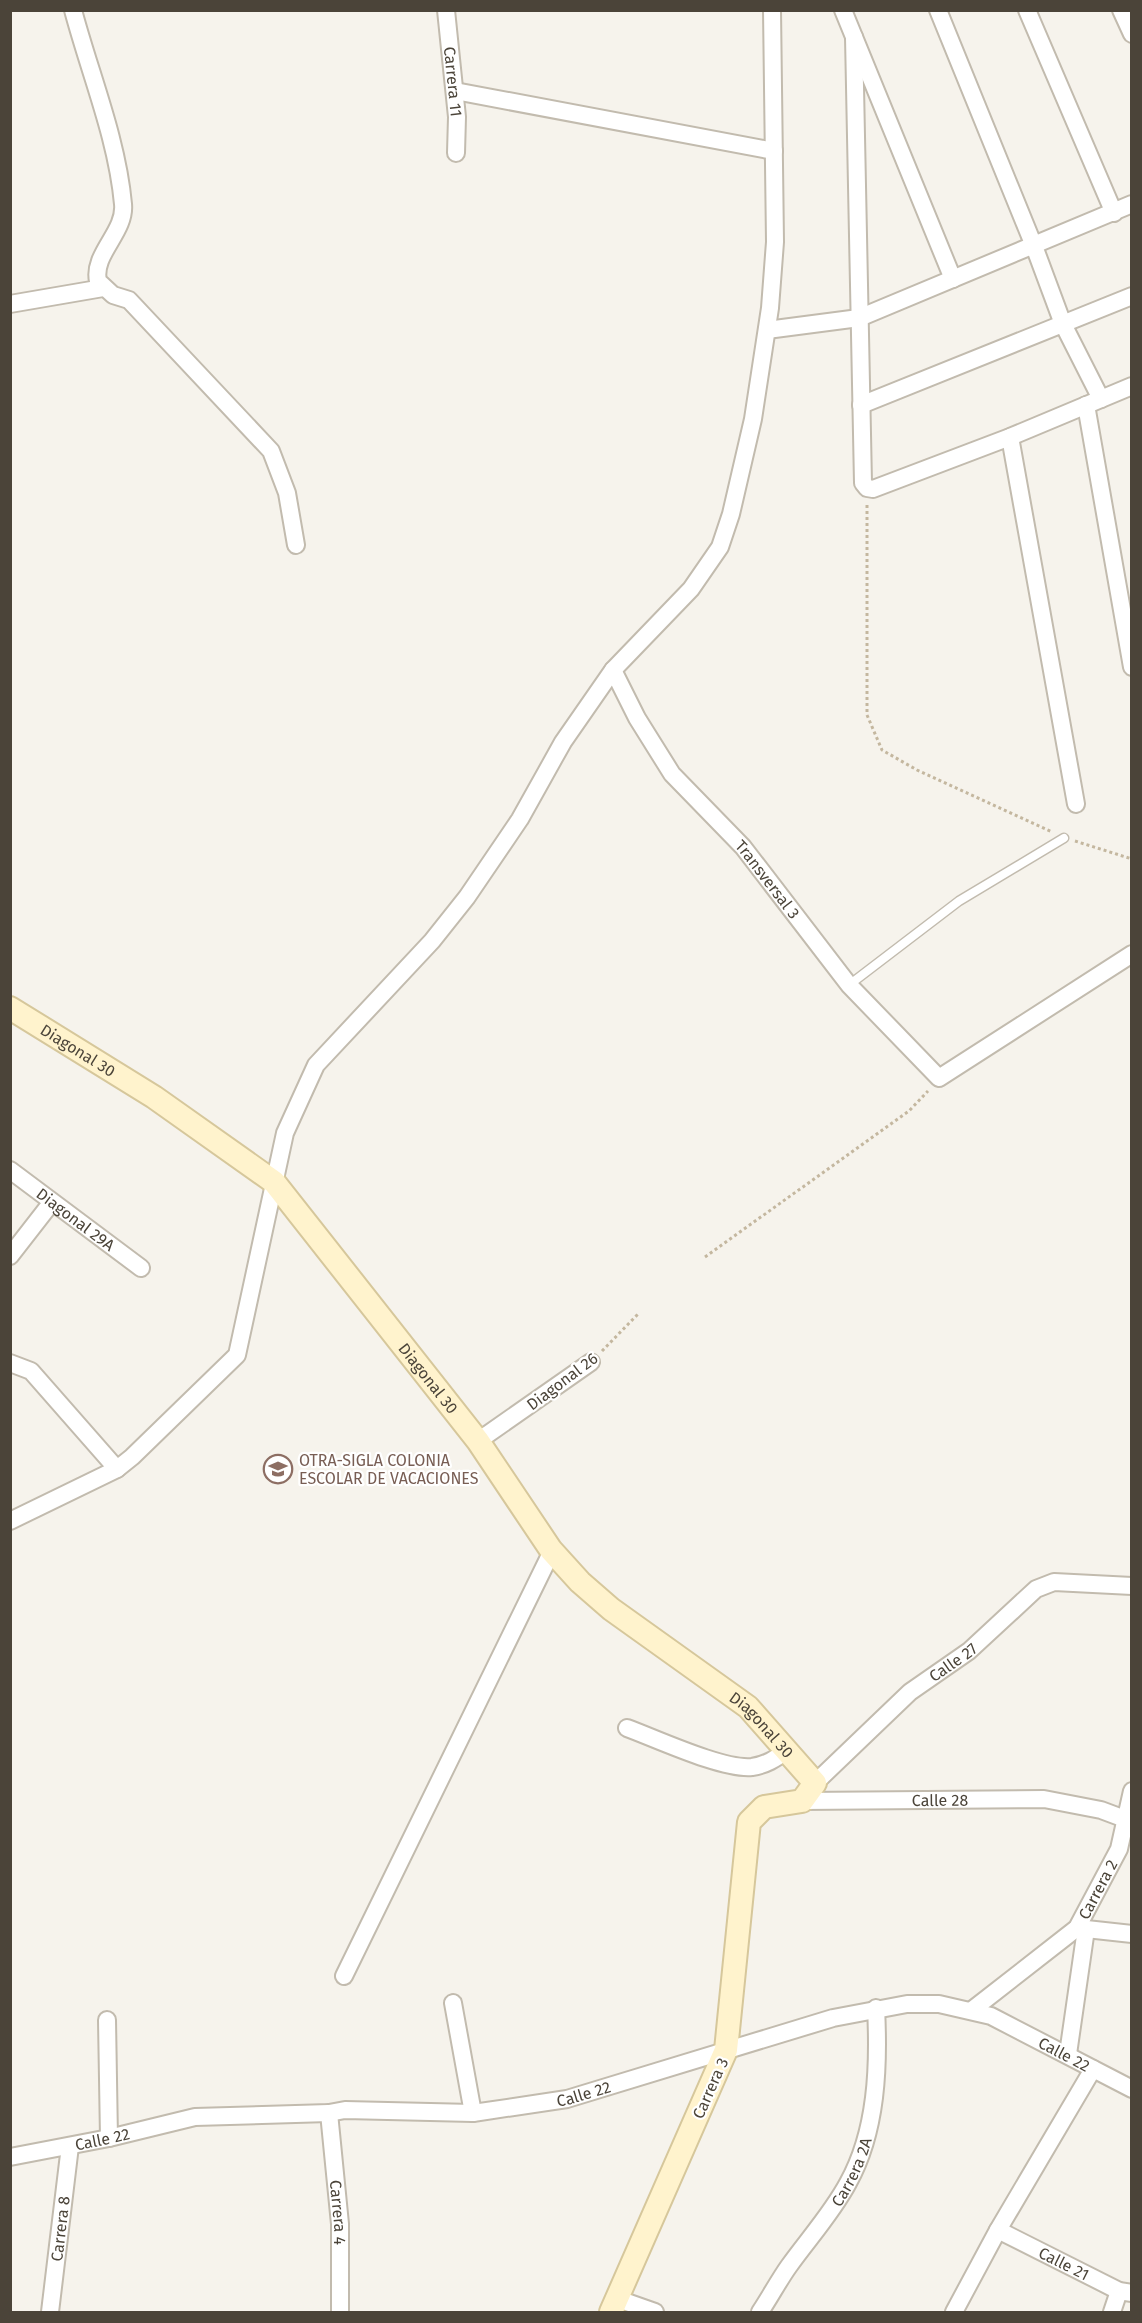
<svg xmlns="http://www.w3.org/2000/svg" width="1142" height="2323" font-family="'Fira Sans',sans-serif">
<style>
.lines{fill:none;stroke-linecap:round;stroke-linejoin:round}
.lane-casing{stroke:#c2bbae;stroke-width:11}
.street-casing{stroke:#c2bbae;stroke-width:20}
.secondary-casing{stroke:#d6c79b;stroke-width:26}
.path{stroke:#c4b79f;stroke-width:3;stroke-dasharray:3 3;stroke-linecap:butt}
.lane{stroke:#fff;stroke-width:8}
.street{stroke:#fff;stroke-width:16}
.secondary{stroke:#fff3cd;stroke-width:22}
.labels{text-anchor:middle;stroke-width:4.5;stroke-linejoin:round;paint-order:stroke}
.street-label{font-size:16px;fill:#4b4439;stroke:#fff}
.education-label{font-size:16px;fill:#785e54;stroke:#fff;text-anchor:start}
</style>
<rect width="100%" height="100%" fill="#f6f3ec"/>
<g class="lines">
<g class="lane-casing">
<path id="lane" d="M849,985l110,-84 105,-63"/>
</g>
<g class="street-casing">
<g id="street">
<path d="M73,10c17,64 44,128 50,194 3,28 -31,50 -25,77l15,14 16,5 142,151 16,42 9,52"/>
<path id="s1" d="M446,10l11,107 -1,36"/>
<path d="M843,10l110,269"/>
<path d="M938,10l96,236 29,78 38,75"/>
<path d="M1027,10l87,203"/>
<path d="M1121,10l11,24"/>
<path d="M854,37l9,446 4,5 6,1 137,-52 122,-51"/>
<path d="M455,91l319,60"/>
<path d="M10,304l93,-16"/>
<path d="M767,330l92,-12 273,-114"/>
<path d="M861,405l271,-109"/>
<path d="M1086,405l46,262"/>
<path d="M1010,437l66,367"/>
<path id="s2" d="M613,670l24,48 35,56 71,73 106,138 90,93 193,-124"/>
<path id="s3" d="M10,1170l131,98"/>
<path d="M10,1256l42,-54"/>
<path d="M10,1363l21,8 86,98"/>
<path d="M478,1441l113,-79"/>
<path d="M10,1521l107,-52 15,-12 105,-102 48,-222 31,-68 116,-124 35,-44 53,-78 43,-77 50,-72 78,-81 29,-42 11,-33 22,-95 17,-111 5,-66 -3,-232"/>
<path d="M627,1728c30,11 96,42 125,39 14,-2 23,-8 34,-16"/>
<path id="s4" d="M815,1783l95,-91 59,-41 67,-62 18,-7 78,4"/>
<path id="s5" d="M802,1801l242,-2 57,11 24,9"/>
<path d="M1077,1928l55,6"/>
<path d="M344,1976l208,-425"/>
<path d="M453,2003l20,110"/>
<path id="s6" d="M972,2010l105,-82 42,-79 13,-58"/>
<path d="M107,2020l2,118"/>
<path d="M1068,2054l18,-125"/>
<path id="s7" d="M329,2113l11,111v88"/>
<path id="s8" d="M10,2157l99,-19 86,-21 134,-4 16,-3 128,3 94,-14 266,-81 74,-14h32l52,12 141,73"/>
<path id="s9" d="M998,2230l121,61 13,2"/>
<path d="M618,2299l37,13"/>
<path id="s10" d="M50,2312l20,-166"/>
<path id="s11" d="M760,2312c10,-15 19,-32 29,-46 20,-28 43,-53 59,-83 29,-52 31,-117 28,-175"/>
<path d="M954,2312l44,-82 95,-161"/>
<path d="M1112,2312l7,-21"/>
</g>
</g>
<g class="secondary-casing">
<g id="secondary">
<path id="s12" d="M10,1008l144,89 120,85 204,259 73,109 29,32 31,27 137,98 67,76 -13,18 -38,6 -15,15 -23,228 -115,262"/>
</g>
</g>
<path class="path" d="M867,505v210l15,35 35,20 135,62
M1075,841l57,18
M705,1257l204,-146 19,-20
M602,1351l37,-38"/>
<use href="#lane" class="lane"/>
<use href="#street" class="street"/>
<use href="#secondary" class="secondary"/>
</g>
<defs>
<g id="school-ring" transform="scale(1.5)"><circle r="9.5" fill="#fff" stroke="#8d6e63" stroke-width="1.5"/><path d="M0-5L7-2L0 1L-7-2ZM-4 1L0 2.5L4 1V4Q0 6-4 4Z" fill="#8d6e63"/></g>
</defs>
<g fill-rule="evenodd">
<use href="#school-ring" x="278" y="1469"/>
</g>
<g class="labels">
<g class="street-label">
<text dy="6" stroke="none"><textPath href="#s1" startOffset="72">Carrera 11</textPath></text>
<text dy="6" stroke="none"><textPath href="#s2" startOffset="262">Transversal 3</textPath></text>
<text dy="6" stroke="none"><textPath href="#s12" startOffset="80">Diagonal 30</textPath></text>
<text dy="6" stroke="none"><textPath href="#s3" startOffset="82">Diagonal 29A</textPath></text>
<text dy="6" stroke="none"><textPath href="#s12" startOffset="566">Diagonal 30</textPath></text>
<text transform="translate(562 1381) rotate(-37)" y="6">Diagonal 26</text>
<text dy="6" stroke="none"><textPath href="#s4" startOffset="184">Calle 27</textPath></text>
<text dy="6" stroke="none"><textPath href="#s12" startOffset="1052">Diagonal 30</textPath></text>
<text dy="6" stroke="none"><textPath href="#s5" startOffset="138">Calle 28</textPath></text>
<text dy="6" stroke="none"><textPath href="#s6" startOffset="177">Carrera 2</textPath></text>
<text dy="6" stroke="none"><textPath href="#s8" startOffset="1084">Calle 22</textPath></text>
<text transform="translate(710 2088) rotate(-66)" y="6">Carrera 3</text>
<text dy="6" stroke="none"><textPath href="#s8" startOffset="580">Calle 22</textPath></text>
<text dy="6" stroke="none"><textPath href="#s8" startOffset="94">Calle 22</textPath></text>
<text dy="6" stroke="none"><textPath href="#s11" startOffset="168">Carrera 2A</textPath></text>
<text dy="6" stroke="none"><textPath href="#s7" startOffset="100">Carrera 4</textPath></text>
<text dy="6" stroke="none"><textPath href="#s10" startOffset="84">Carrera 8</textPath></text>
<text dy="6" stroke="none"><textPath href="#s9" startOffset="74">Calle 21</textPath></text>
</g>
<g class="education-label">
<text x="299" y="1466">OTRA-SIGLA COLONIA<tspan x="299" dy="18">ESCOLAR DE VACACIONES</tspan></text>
</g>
</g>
<rect width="1142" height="2323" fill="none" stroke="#4b4439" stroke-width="24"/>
</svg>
